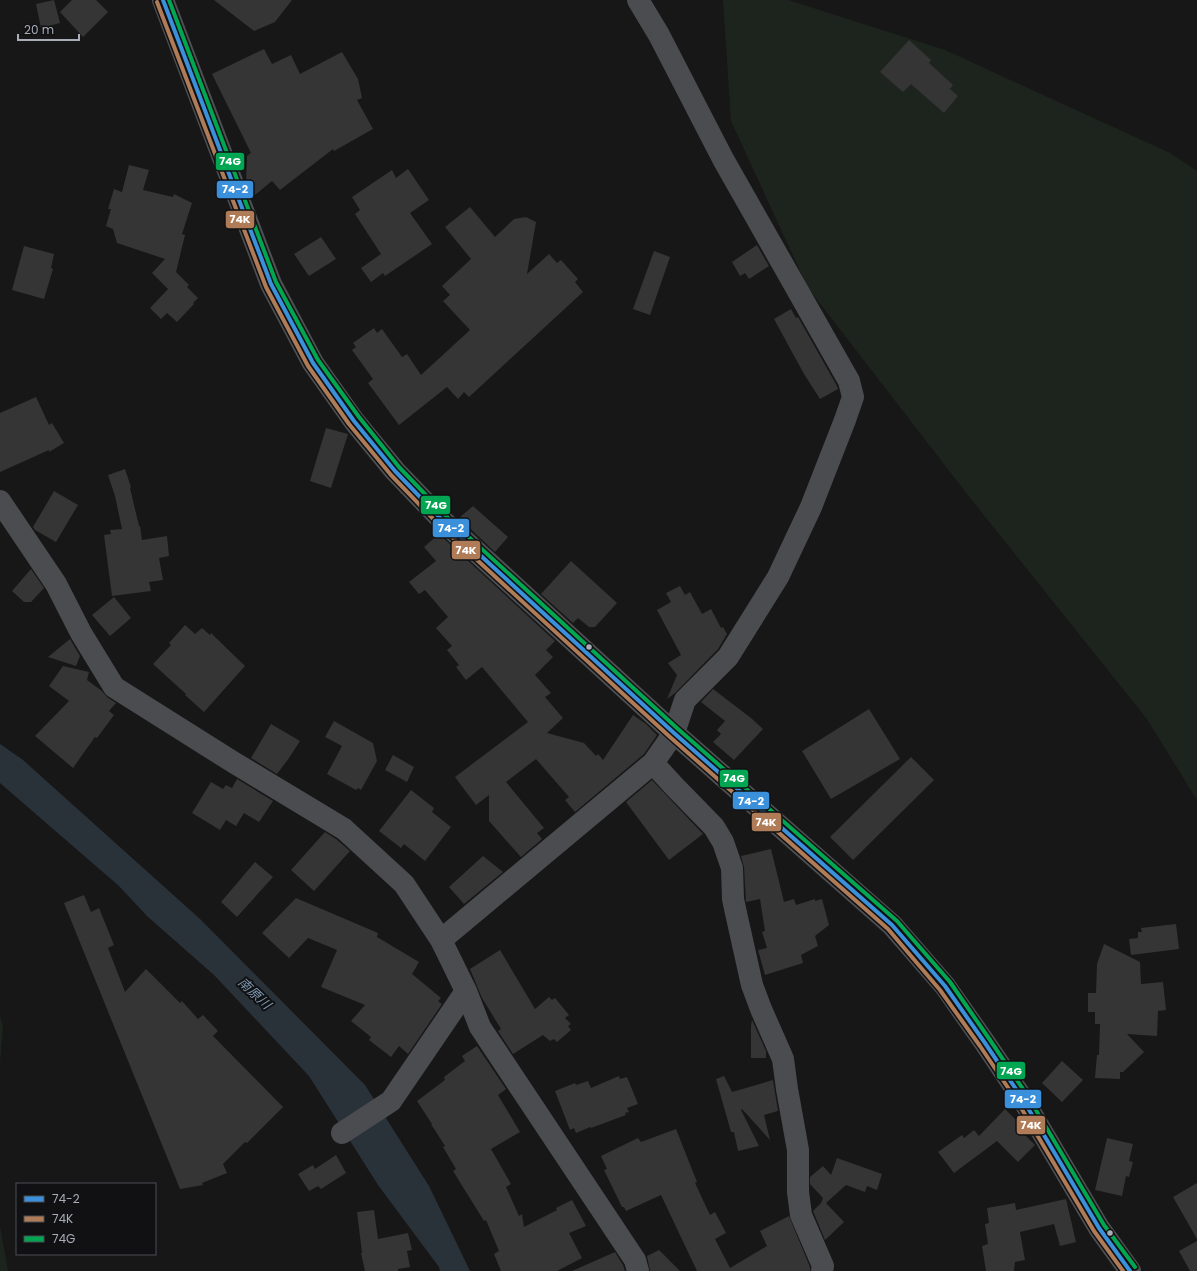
<svg xmlns="http://www.w3.org/2000/svg" width="1197" height="1271" font-family="Poppins,'Noto Sans JP',sans-serif">
<style>
.green{fill:#1d241e}
.water{fill:#2a3239}
.building{fill:#353536}
.lines{fill:none;stroke-linecap:round;stroke-linejoin:round}
.minor{stroke:#4b4c50;stroke-width:22}
.major{stroke:#4d4f52;stroke-width:22}
.bus-1-casing{stroke:#111113;stroke-width:7}
.bus-2-casing{stroke:#111113;stroke-width:7}
.bus-3-casing{stroke:#111113;stroke-width:7}
.bus-1{stroke:#3a90db;stroke-width:4}
.bus-2{stroke:#b07c57;stroke-width:4}
.bus-3{stroke:#00a651;stroke-width:4}
.bus-dot{fill:#a8adb8;stroke:#111113;stroke-width:1.5}
.labels{text-anchor:middle;stroke-width:4;stroke-linejoin:round;paint-order:stroke}
.water-label{font-size:13px;font-style:italic;fill:#7f9bb3;stroke:#111113}
.line-badge{stroke:#111113;stroke-width:1.5}
.badge-label{font-size:11px;text-anchor:middle;font-weight:bold;fill:#fff}
</style>
<rect width="100%" height="100%" fill="#171717"/>
<path class="green" d="M723,0h65l157,50 225,103 27,18v629l-50,-81 -180,-225 -159,-206 -77,-167z
M0,1016l3,11 -3,35z
M0,1226l8,45h-8z"/>
<path class="water" d="M0,744l23,16 177,159 165,166 64,101 41,85h-30l-1,-4 -61,-82 -69,-109 -95,-101 -67,-59 -28,-30 -119,-103z"/>
<path class="building" d="M54,0l6,23 -19,5 -5,-24z
M72,0h24l12,12 -25,25 -23,-25z
M214,0h78l-17,22 -21,9z
M909,40l22,20 -2,3 24,22 -3,4 8,7 -14,17 -33,-29 -8,8 -23,-20z
M264,49l8,15 19,-9 9,19 42,-22 16,27 4,19 -5,2 16,29 -39,22 -1,-2 -53,41 -8,-9 -17,14 -9,-12 1,-27 4,-3 -39,-79z
M129,165l20,5 -6,20 30,7 1,-3 18,9 -10,31 3,1 -9,37 13,13 -2,2 11,11 -5,5 1,1 -17,18 -10,-9 -6,6 -11,-11 18,-19 -16,-16 13,-14 -48,-16 -4,-14 -7,-3 5,-17h-3l6,-20 8,3z
M408,169l21,31 -19,13 22,31 -47,32 -2,-3 -12,9 -10,-14 20,-14 -26,-40 5,-4 -8,-13 40,-27 4,8z
M470,207l25,30 19,-18 12,-2 10,5 -9,52 22,-20 8,9 4,-3 17,19 -3,3 8,10 -114,105 -5,-5 -6,7 -11,-12 -48,38 -31,-42 5,-4 -21,-29 4,-3 -3,-4 21,-15 3,5 5,-4 20,28 5,-3 14,21 49,-45 -27,-29 7,-6 -8,-9 29,-27 -26,-32z
M321,237l15,22 -27,17 -15,-22z
M757,245l12,21 -20,13 -4,-6 -5,3 -8,-14z
M24,246l30,8 -3,14 2,1 -9,30 -32,-9z
M654,251l16,6 -20,58 -17,-6z
M791,309l5,9 2,-1 39,69 1,3 -18,10 -16,-25 -30,-55z
M36,397l13,28 3,-2 12,20 -15,9v-2l-49,22v-59z
M326,428l22,6 -17,54 -21,-7z
M125,469l6,18 -1,1 9,38h1l2,14 25,-4 2,20 -10,2 4,22 -14,2 2,9 -39,5 -8,-61 7,-1 -1,-4 12,-1 -7,-33 -7,-21z
M54,491l24,14 -22,37 -21,-12 -2,-3z
M473,506l35,31 -13,15 -36,-34z
M439,534l116,107 -9,9 7,7 -18,18 16,18 -6,4 18,21 -16,15 37,10 12,13 2,-2 5,6 30,-45 13,9 11,11 -13,19 -69,58 -10,-12 4,-3 -33,-38 -30,23 38,46 -7,5 5,6 -21,18 -32,-36v-26l-13,10 -21,-28 73,-55 -46,-55 -16,13 -10,-13 3,-2 -12,-15 5,-4 -16,-18 12,-11 -23,-27 -6,4 -10,-12 27,-21 -12,-14z
M571,561l46,42 -22,24h-6l-11,-9 -5,5 -32,-29z
M31,569l13,19 -13,14h-7l-12,-11z
M680,586l5,9 5,-3 12,22 9,-5 10,19 2,-1 4,7 -9,15 -43,44 -8,6 10,-24 -9,-12 13,-8 -24,-45 14,-8 -5,-9z
M114,597l17,21 -21,18 -18,-21z
M185,625l10,9 7,-6 8,7 1,-2 34,33 -41,46 -19,-17 1,-1 -33,-30 18,-19 -2,-2z
M70,639l10,17 -4,10 -28,-9z
M63,666l26,6 -2,8 15,11 5,6 9,6 -7,8 5,4 -17,23 -2,-1 -22,31 -38,-32 34,-35 -20,-15z
M713,689l38,29 12,11 -29,31 -21,-18 8,-8 -4,-4 8,-9 -24,-19z
M869,709l31,50 -69,40 -29,-48z
M334,721l39,22 4,18 -16,29 -3,-2 -2,2 -29,-16 15,-28 -17,-9z
M271,724l29,17 -11,17 -12,16 -26,-16z
M393,755l21,12 -7,15 -22,-12z
M911,757l23,23 -81,80 -23,-23z
M237,779l36,22 -14,21 -15,-9 -8,13 -10,-6 -6,10 -28,-17 19,-31 12,7 3,-4 6,3z
M652,780l51,54 -34,26 -43,-58z
M411,790l23,18 -2,4 19,15 -26,34 -21,-17 -3,4 -22,-17z
M325,832l11,7 14,12 -36,40 -23,-21z
M771,849l13,53 10,-3 2,6 19,-6v2l7,-2 7,26 -14,11 3,10 -17,9 2,8 -38,12 -7,-25 9,-2 -5,-16 3,-1 -5,-32 -14,3 -2,-35 -3,-11z
M483,856l20,16 -39,32 -15,-17z
M255,862l18,15 -36,40 -16,-15z
M84,895l7,17 8,-4 15,37 -6,3 17,44 21,-23 34,34 2,-2 16,18 5,-4 15,16 -5,5 70,71 -36,36 -2,-1 -22,22 4,9 -25,10 1,2 -23,4 -116,-286z
M296,898l82,35 -1,4 42,25 -7,12 29,24 -3,3 4,3 -34,50 -9,-8 -8,11 -22,-17 2,-3 -20,-16 14,-16 -44,-18 16,-37 -29,-12 -19,20 -27,-25z
M1176,924l3,25 -48,6 -2,-16 9,-1v-6h4l-1,-4z
M1104,944l36,18 1,22 22,-2 3,28 -8,1 -1,25 -30,-2 17,18 -21,20h-3v7l-25,-1 2,-23h2l1,-31h-5v-12h-7v-19h8l1,-29z
M500,950l35,59 14,-12 3,3 3,-2 14,17 -4,3 6,6 -3,2 3,4 -14,12 -3,-3 -4,2 -7,-6 -30,19 -15,-23 3,-2 -19,-31 -12,-29z
M752,1020l14,31v7h-15v-32z
M477,1046l29,43 -8,6 22,37 -29,17 20,35 -5,3 13,29 3,-2 2,13 33,-17 -1,-2 16,-8 14,26 -17,7 13,25 -25,13h-56l-7,-17 5,-3 -13,-31 -2,1 -31,-50 3,-2 -13,-22 2,-1 -14,-22h1l-15,-23 28,-21 -1,-3 21,-16 -3,-5z
M1062,1061l21,19 -21,22 -20,-19z
M619,1076l1,3 7,-2 11,27 -11,4 2,4 -4,1 1,2 -35,13 -1,-1 -14,6 -2,-5 -4,2 -15,-39 20,-8 1,2 12,-4 3,7z
M724,1076l8,16 41,-12 5,31 -14,4 6,25 -28,-31 -1,1 18,36 -21,5 -4,-19h-3l-15,-53z
M1005,1109l22,22 -2,4 10,10 -17,17 -21,-21 -43,32 -16,-21 24,-17 2,3 10,-8 5,6z
M676,1129l21,53 -2,1 15,32 5,-3 11,21 -11,6 15,29 37,-22 -7,-15 29,-15 21,51v4h-113l-36,-76 -35,16 -2,-4h-2l-18,-37 3,-1 -6,-13 37,-18 3,4z
M1107,1138l26,6 -4,17 4,1 -4,15 -3,-1 -4,20 -27,-6z
M336,1155l10,18 -25,16 -3,-3 -9,5 -11,-17 15,-9 2,4z
M837,1158l45,16 -5,16 -10,-4 -2,6 -19,-7 -20,18 18,19 -19,18 -12,-29 8,-8 2,-5 -13,-14v-7l13,-11 8,9z
M1197,1183v56l-24,-42z
M1066,1199l10,43 -16,4 -6,-22 -34,8 5,28 -10,2 -1,9h-28l-4,-25 6,-2 -3,-20 4,-1 -2,-15 28,-5 1,7z
M374,1210l4,29 30,-6 4,17 -5,1 3,16 -12,2v2h-33l-4,-18h1l-5,-41z
M1197,1241v30h-7l-11,-20z
M659,1250l21,21h-30l-3,-15z
M615,1252l8,13 2,6h-53z"/>
<g class="lines">
<path class="minor" d="M0,501l56,83 25,49 33,54 119,75 111,67 60,55 37,56 25,51 14,36 155,233 3,11
M653,763l21,23 40,41 9,15 9,26 1,31 3,14 16,72 9,24 22,50 4,30 11,61v42l3,23 22,51 -1,5
M441,940l212,-177 21,-30 11,-33 43,-43 50,-80 33,-70 34,-87 8,-23 -4,-16 -126,-222 -64,-124 -21,-35
M342,1133l49,-32 75,-110"/>
<path class="major" d="M163,0l108,284 42,79 41,58 41,50 49,51 230,211 218,192 53,61 40,57 37,55 77,130 31,43"/>
<g class="bus-1-casing">
<path id="bus-1" d="M163,0l108,284 42,79 41,58 41,50 49,51 230,211 218,192 53,61 40,57 37,55 77,130 31,43"/>
</g>
<g class="bus-2-casing">
<path id="bus-2" d="M157,2l109,285 42,79 41,58 42,51 49,51 230,211 218,192 52,61 40,56 37,55 77,130 29,40"/>
</g>
<g class="bus-3-casing">
<path id="bus-3" d="M169,0l107,282 42,78 41,57 40,50 49,51 230,211 219,192 53,61 40,58 37,55 77,130 31,42"/>
</g>
<use href="#bus-1" class="bus-1"/>
<use href="#bus-2" class="bus-2"/>
<use href="#bus-3" class="bus-3"/>
</g>
<g class="bus-dot">
<circle cx="589" cy="647" r="3.5"/>
<circle cx="1110" cy="1233" r="3.5"/>
</g>
<g class="labels">
<g class="water-label">
<text transform="translate(255 993) rotate(43)" y="5">南原川</text>
</g>
</g>
<g class="line-badge">
<rect x="215" y="152" width="30" height="19" rx="4" fill="#00a651"/>
<rect x="216" y="180" width="38" height="19" rx="4" fill="#3a90db"/>
<rect x="225" y="210" width="30" height="19" rx="4" fill="#b07c57"/>
<rect x="420" y="495" width="31" height="20" rx="4" fill="#00a651"/>
<rect x="432" y="518" width="38" height="20" rx="4" fill="#3a90db"/>
<rect x="451" y="540" width="30" height="20" rx="4" fill="#b07c57"/>
<rect x="719" y="769" width="30" height="19" rx="4" fill="#00a651"/>
<rect x="732" y="791" width="38" height="19" rx="4" fill="#3a90db"/>
<rect x="751" y="812" width="31" height="20" rx="4" fill="#b07c57"/>
<rect x="996" y="1061" width="30" height="19" rx="4" fill="#00a651"/>
<rect x="1004" y="1089" width="38" height="20" rx="4" fill="#3a90db"/>
<rect x="1016" y="1115" width="30" height="20" rx="4" fill="#b07c57"/>
</g>
<g class="badge-label">
<text x="230" y="165">74G</text>
<text x="235" y="193">74-2</text>
<text x="240" y="223">74K</text>
<text x="436" y="509">74G</text>
<text x="451" y="532">74-2</text>
<text x="466" y="554">74K</text>
<text x="734" y="782">74G</text>
<text x="751" y="805">74-2</text>
<text x="766" y="826">74K</text>
<text x="1011" y="1075">74G</text>
<text x="1023" y="1103">74-2</text>
<text x="1031" y="1129">74K</text>
</g>
<rect x="16" y="1183" width="140" height="72" fill="#111113" stroke="#4d4f55"/>
<rect x="24" y="1196" width="20" height="6" fill="#3a90db" stroke="#4d4f55"/>
<text x="52" y="1203" font-size="12" fill="#a8adb8">74-2</text>
<rect x="24" y="1216" width="20" height="6" fill="#b07c57" stroke="#4d4f55"/>
<text x="52" y="1223" font-size="12" fill="#a8adb8">74K</text>
<rect x="24" y="1236" width="20" height="6" fill="#00a651" stroke="#4d4f55"/>
<text x="52" y="1243" font-size="12" fill="#a8adb8">74G</text>
<path d="M18 34v6h61v-6" fill="none" stroke="#a8adb8" stroke-width="2"/>
<text x="24" y="34" font-size="12" fill="#a8adb8" stroke="#111113" stroke-width="3" paint-order="stroke">20 m</text>
</svg>
